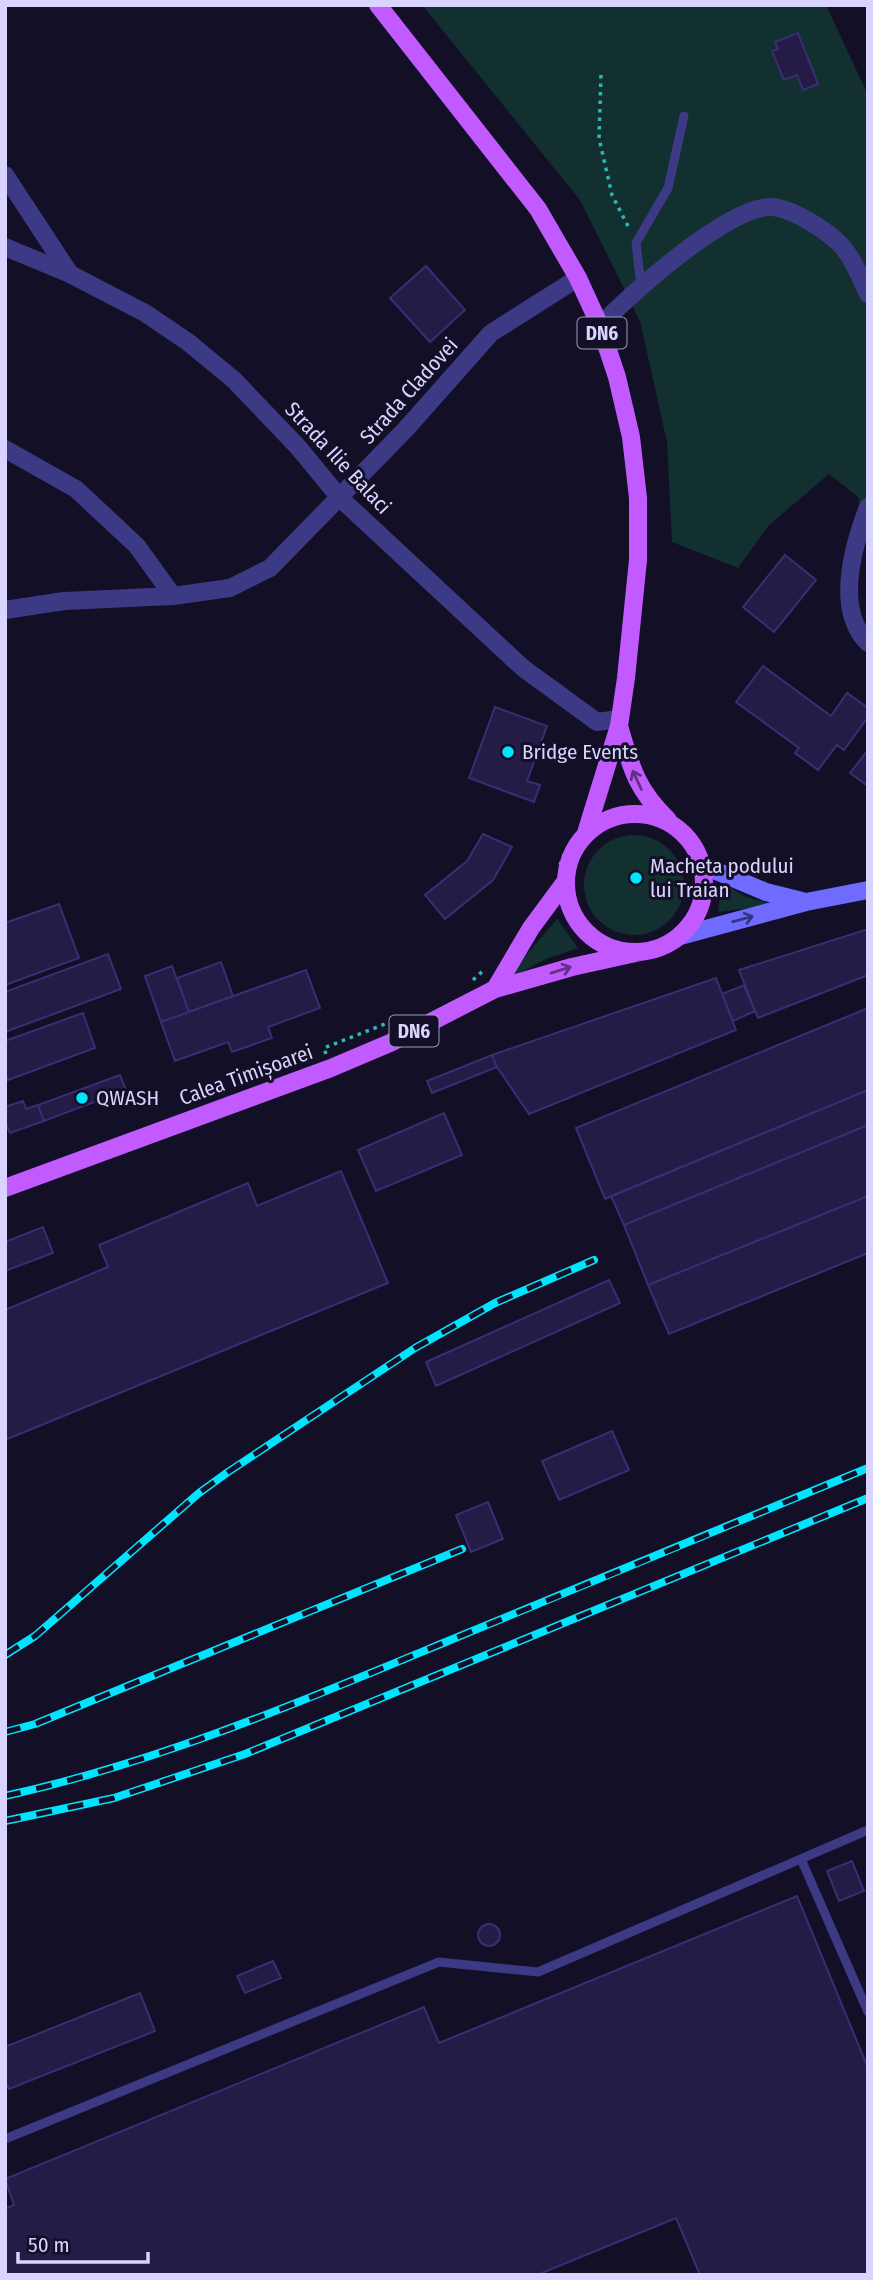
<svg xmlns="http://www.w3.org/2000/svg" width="873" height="2280" font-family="'Fira Sans Condensed',sans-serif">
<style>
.green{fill:#12302f}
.building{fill:#241b47;stroke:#3b2d73;stroke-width:2}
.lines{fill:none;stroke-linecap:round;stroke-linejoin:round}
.path{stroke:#2fb8b0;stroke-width:3.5;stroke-dasharray:3.5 5;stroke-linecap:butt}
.lane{stroke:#3d3a85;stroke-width:9}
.street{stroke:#3d3a85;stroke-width:18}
.secondary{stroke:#6f6bff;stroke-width:18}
.primary{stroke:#c25bff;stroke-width:18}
.rail-casing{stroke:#00e5ff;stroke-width:8}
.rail{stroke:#130f26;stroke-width:5;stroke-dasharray:16;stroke-linecap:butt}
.oneway{stroke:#623188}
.oneway2{stroke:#38347d}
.poi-dot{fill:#00e5ff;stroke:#130f26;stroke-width:2.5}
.labels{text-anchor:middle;stroke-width:6;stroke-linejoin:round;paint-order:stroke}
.shield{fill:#130f26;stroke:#9e99be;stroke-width:2}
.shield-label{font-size:19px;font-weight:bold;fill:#d9d4ff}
.street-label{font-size:21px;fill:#d9d4ff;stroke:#130f26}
.poi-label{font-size:21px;fill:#d9d4ff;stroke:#130f26;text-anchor:start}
</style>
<rect width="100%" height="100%" fill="#130f26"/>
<path class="green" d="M422,5h404l42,90v446l-10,-44 -29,-23 -60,51 -31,43 -66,-26 -5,-100 -27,-121 -60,-121z
M584 885a50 50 0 1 1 100 0a50 50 0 1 1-100 0Z
M722,882l22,14 31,9 -57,7z
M557,919l21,29 -32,11 -42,22z"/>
<path class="building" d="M798,33l20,51 -15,6 -6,-15 -13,5 -12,-29 6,-2 -3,-7z
M426,266l39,44 -35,32 -40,-44z
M785,555l31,25 -42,52 -31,-25z
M763,666l68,50 16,-23 21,15v9l-24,33 -7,-5 -19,25 -23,-17 4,-5 -63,-46z
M495,707l52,19 -20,55 13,4 -6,17 -65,-24z
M868,750v36l-18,-13z
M483,834l29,13 -19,33 -48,39 -20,-24 42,-34z
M59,904l20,54 -74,27v-62z
M868,929v46l-110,43 -19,-48z
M108,954l13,35 -116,43v-40z
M221,962l12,34 -44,16 -12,-34z
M172,966l17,46 -28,10 -16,-46z
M306,970l14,38 -52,19 4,11 -40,14 -4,-10 -53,19 -14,-39z
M716,978l20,52 -207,84 -32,-47 -5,-12z
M744,985l11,26 -22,10 -11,-27z
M868,1008v82l-263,109 -29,-71z
M83,1013l12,35 -87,32 -3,-7v-32z
M492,1055l5,12 -65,26 -5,-12z
M120,1075l6,15 -82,31 -6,-16z
M868,1090v35l-244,100 -13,-29z
M23,1101l3,8 12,-4 6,16 -34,12 -5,-12v-14z
M444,1113l18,42 -86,36 -18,-41z
M868,1125v71l-220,89 -24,-60z
M341,1171l47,112 -383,157v-130l103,-43 -9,-22 149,-62 9,23z
M868,1196v57l-199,81 -21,-49z
M43,1227l10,26 -48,18v-29z
M609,1280l11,23 -184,83 -10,-24z
M612,1431l17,39 -70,30 -17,-39z
M488,1502l15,37 -32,13 -15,-37z
M852,1861l12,30 -25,10 -12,-30z
M797,1896l71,172v207h-168l-24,-57 -139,57h-532v-66l9,-4 -9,-26 419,-172 15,36z
M478 1935a11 11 0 1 1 22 0a11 11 0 1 1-22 0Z
M273,1961l8,17 -36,15 -8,-17z
M140,1993l15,38 -146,58 -4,-8v-34z"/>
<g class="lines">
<path class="path" d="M601,75l-2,63 13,57 17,33
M560,865l5,-13 8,-10
M473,980l12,-11
M326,1054l-2,-6 61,-24"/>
<path class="lane" d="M641,286l-5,-43 32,-55 16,-72
M801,1859l67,153
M5,2139l434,-177 99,10 330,-142"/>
<path class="street" d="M5,175l65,99
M5,247l65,27 75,39 43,29 46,38 64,67 42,51 183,170 74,54 22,-3
M600,326c30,-32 125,-117 169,-119 20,-1 55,22 70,36 13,13 21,34 29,51
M5,449l71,40 61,57 36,50
M868,507c-15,39 -34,102 0,136
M5,610l59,-9 109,-5 57,-8 40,-20 135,-138 86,-97 87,-55"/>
<path class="secondary" d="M702,865l64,27 36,9
M680,936l126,-34 62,-12"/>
<path class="primary" d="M378,5l160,204 40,69 22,48 17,51 14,60 7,61v62l-12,118 -7,48 -33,107
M619,726c12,41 17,63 49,94
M566 883a69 69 0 1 1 138 0a69 69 0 1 1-138 0Z
M495,989l36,-61 34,-46
M5,1188l326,-120 59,-25 105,-54 77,-22 68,-15"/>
<g class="rail-casing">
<path id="rail" d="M5,1655l30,-19 164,-143 29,-21 187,-124 80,-45 99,-43
M5,1732l30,-8 427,-175
M5,1796c154,-34 298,-95 443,-155 140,-57 280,-115 420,-173
M5,1821l109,-23 131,-44 623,-256"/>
</g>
<use href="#rail" class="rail"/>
</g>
<defs><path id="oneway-shaft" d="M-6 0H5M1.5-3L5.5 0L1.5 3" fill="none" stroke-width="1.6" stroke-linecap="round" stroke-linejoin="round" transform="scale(1.75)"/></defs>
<g class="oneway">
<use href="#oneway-shaft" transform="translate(637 780) rotate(-115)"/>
<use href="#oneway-shaft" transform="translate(561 970) rotate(-17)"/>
</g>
<use class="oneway2" href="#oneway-shaft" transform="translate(743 919) rotate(-15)"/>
<g class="poi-dot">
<circle cx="508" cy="752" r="7"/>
<circle cx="636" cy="878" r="7"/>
<circle cx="82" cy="1098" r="7"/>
</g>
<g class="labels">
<g class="shield">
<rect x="577.5" y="317.5" width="49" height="31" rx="5"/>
<rect x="389.5" y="1015.5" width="49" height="31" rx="5"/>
</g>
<g class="shield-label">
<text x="602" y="340">DN6</text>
<text x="414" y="1038">DN6</text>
</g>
<g class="street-label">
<text transform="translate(409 391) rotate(-48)" y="7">Strada Cladovei</text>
<text transform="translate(338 458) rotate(47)" y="7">Strada Ilie Balaci</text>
<text transform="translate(246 1075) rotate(-20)" y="7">Calea Timișoarei</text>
</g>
<g class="poi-label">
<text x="522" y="759">Bridge Events</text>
<text x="650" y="873">Macheta podului<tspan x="650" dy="24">lui Traian</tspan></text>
<text x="96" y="1105">QWASH</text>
</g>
</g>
<rect width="873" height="2280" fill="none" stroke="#d9d4ff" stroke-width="14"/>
<path d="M18 2252v10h130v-10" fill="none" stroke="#d9d4ff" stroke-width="3.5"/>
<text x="28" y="2252" font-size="21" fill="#d9d4ff" stroke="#130f26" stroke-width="5" paint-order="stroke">50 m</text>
</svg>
